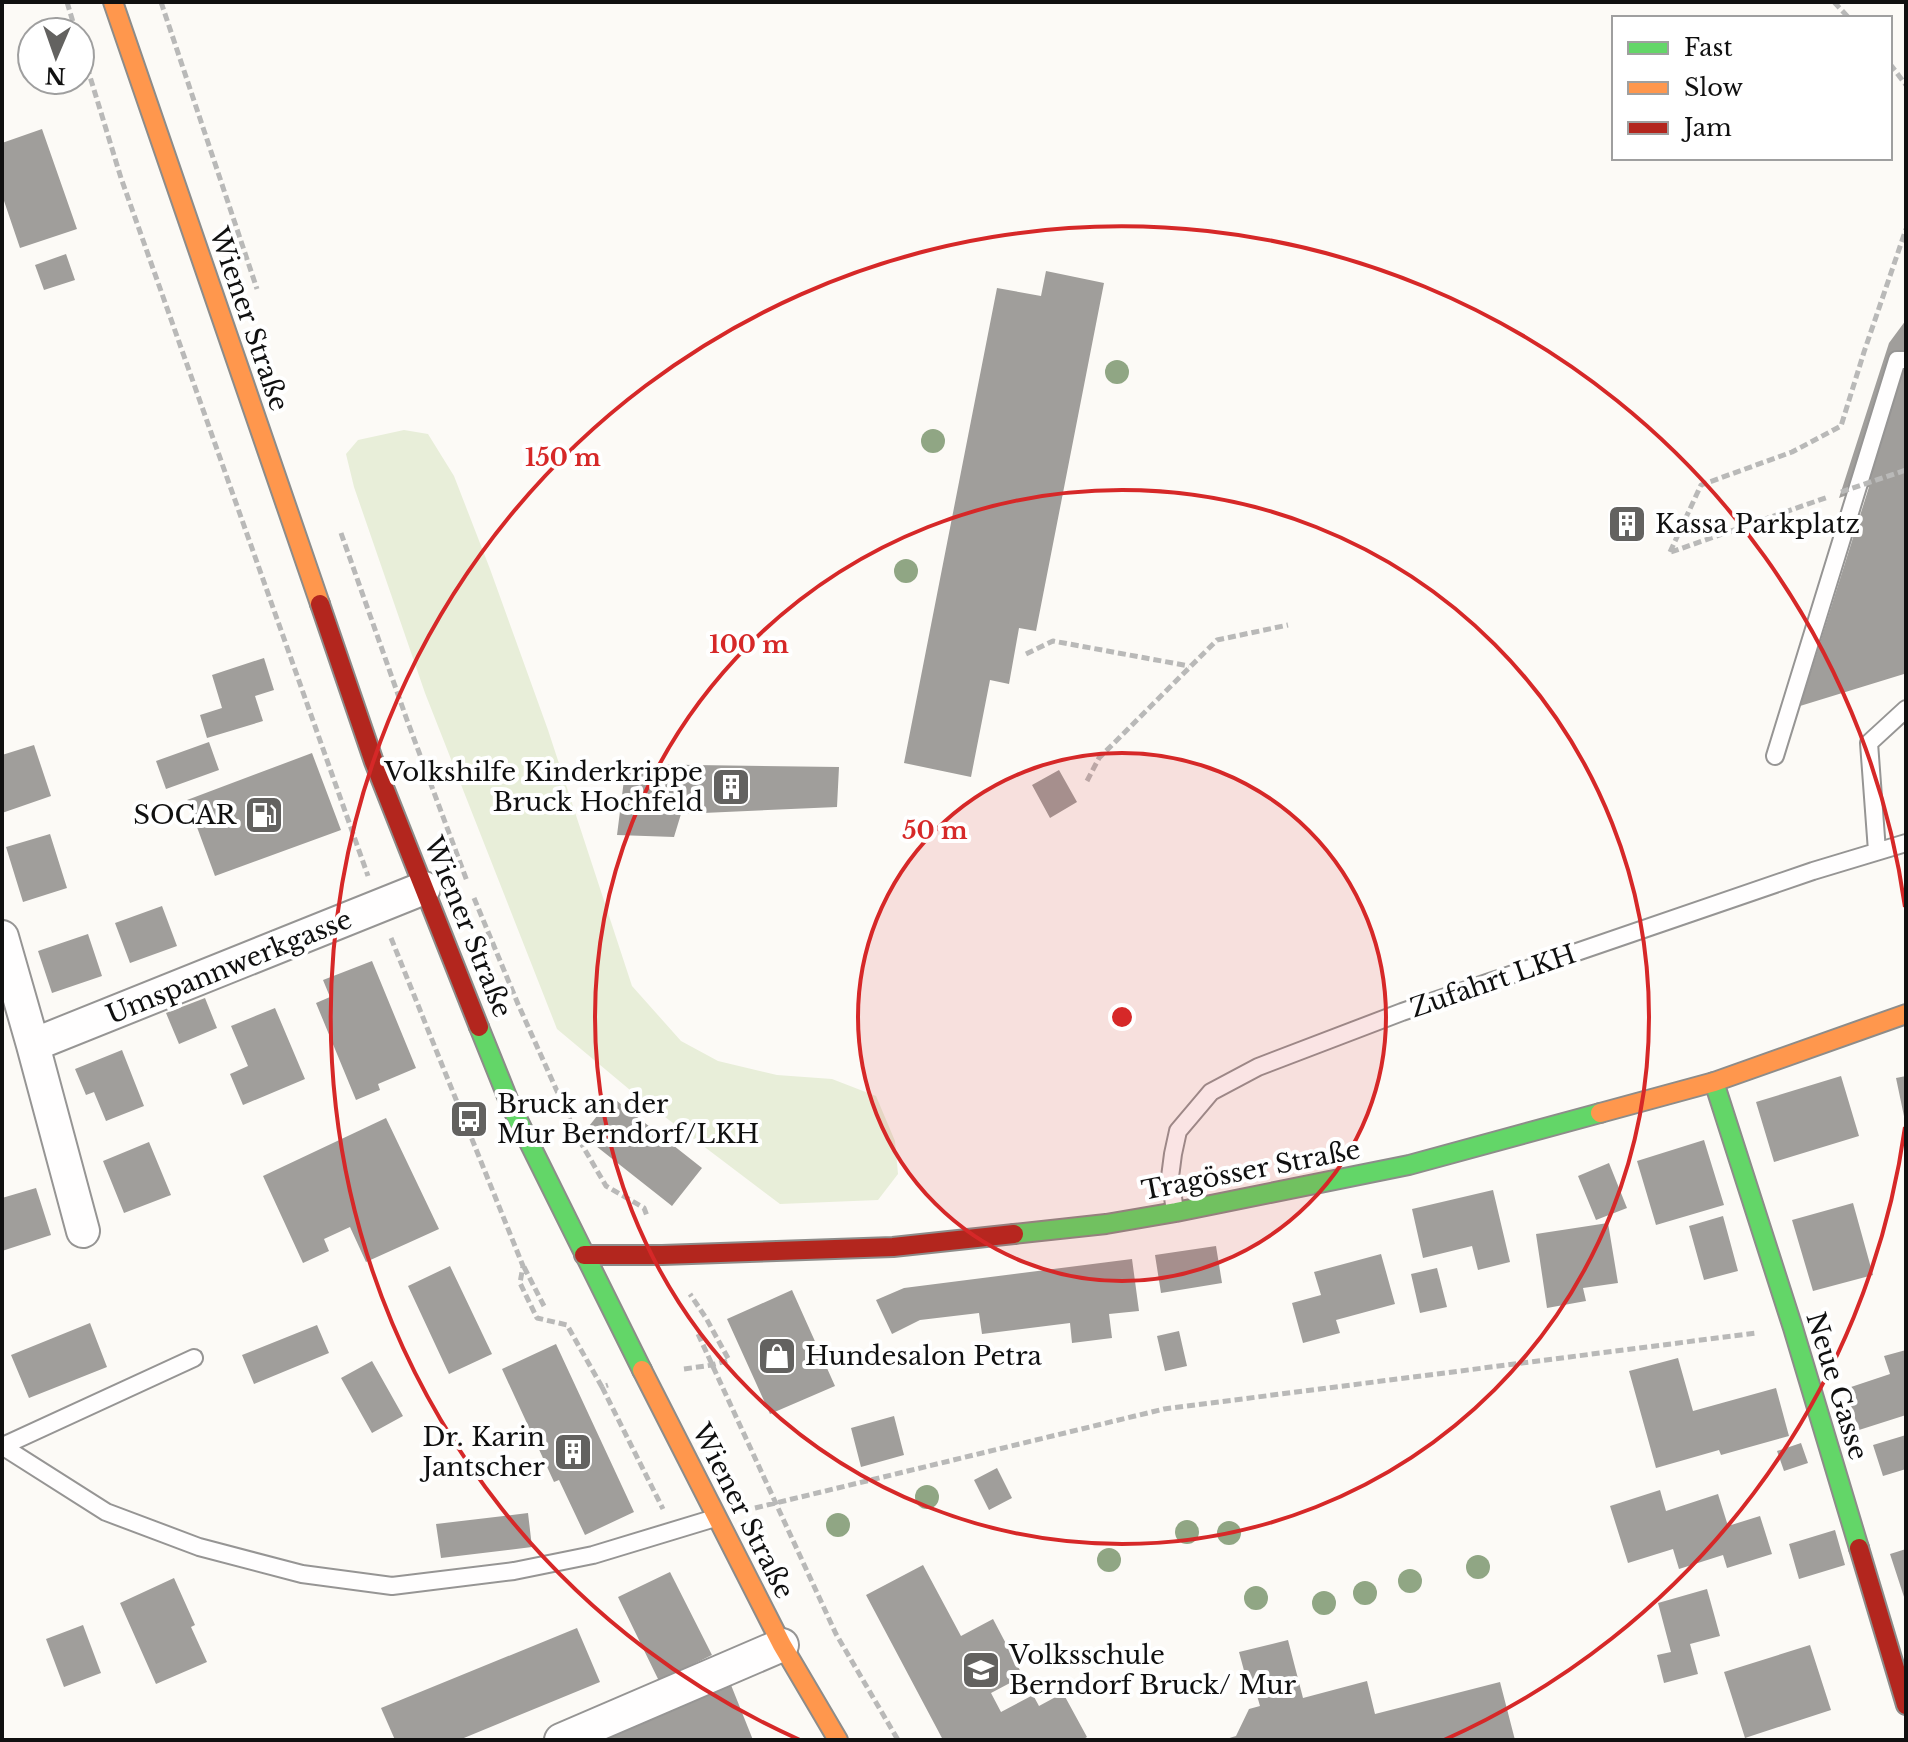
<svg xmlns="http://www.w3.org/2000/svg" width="1908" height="1742" font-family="'Libre Baskerville',serif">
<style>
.green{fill:#e8eed9}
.building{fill:#a09e9b}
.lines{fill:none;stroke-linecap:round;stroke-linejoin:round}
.lane-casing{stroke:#969594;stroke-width:20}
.street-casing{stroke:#969594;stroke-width:36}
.fast-casing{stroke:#8d8c8a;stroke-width:22}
.slow-casing{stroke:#8d8c8a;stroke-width:22}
.jam-casing{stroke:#8d8c8a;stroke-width:22}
.path{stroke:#b9b9b8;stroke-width:5;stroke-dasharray:8 4;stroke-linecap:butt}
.lane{stroke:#fffefe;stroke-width:16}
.street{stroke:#fffefe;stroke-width:32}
.fast{stroke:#63d668;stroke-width:18}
.slow{stroke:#ff974d;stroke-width:18}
.jam{stroke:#b3261e;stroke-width:18}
.path-bridge{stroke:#b9b9b8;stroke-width:5;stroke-dasharray:8 4;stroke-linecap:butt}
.tree{fill:#90a684}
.ring{fill:none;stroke:#d62828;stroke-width:4}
.labels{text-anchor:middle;stroke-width:8;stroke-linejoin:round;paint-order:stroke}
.street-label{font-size:26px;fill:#101010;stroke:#fff}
.poi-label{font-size:26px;fill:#101010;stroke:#fff;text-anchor:start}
.centre{fill:#d62828;stroke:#fff;stroke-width:4}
.ring-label{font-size:24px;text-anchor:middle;font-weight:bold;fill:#d62828;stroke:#fff;stroke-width:8;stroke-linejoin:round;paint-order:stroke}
</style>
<rect width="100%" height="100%" fill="#fcfaf6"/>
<path class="green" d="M404,430l24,4 26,42 36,93 58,161 84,256 49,55 37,20 59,14 55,4 44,17 19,45 3,33 -20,26 -98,4 -144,-109 -79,-66 -132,-336 -71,-206 -8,-33 12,-14z"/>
<path class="building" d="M42,129l35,100 -57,19 -18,-53v-52z
M66,254l9,26 -31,10 -9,-25z
M1046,271l58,12 -68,348 -17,-3 -10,56 -19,-4 -19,97 -67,-14 93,-475 44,8z
M1906,320v346l-2,8 -104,32 69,-219 -30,11 50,-155z
M1640,509l5,22 -30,7 -5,-22z
M264,658l10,32 -19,6 8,25 -56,17 -7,-23 22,-7 -10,-33z
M209,742l10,28 -53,19 -10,-28z
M34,745l17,51 -49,17v-58z
M312,753l29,77 -126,46 -28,-76z
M626,764l213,3 -2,40 -156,7 -7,23 -57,-2z
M1059,770l18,32 -27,16 -18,-33z
M50,834l17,54 -44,14 -17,-55z
M162,906l15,40 -47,17 -15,-40z
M88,934l14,42 -50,17 -14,-42z
M372,961l44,107 -38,16 2,6 -24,10 -40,-97 14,-6 -7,-17z
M205,998l12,30 -38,16 -13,-31z
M275,1008l30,71 -62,26 -13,-31 18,-8 -17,-40z
M122,1050l22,56 -38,15 -12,-29 -8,3 -11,-26z
M1841,1076l18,60 -85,26 -18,-60z
M1906,1076v45h-1l-9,-43z
M612,1097l90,71 -30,38 -90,-71z
M386,1118l53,111 -73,33 -16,-35 -26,12 5,12 -26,12 -40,-87z
M1704,1140l20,65 -68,20 -19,-64z
M149,1142l22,53 -47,18 -21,-52z
M1609,1163l18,45 -31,12 -18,-44z
M36,1188l15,47 -49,16v-53z
M1493,1190l17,72 -32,8 -6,-24 -49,12 -11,-49z
M1853,1203l20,72 -60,16 -21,-71z
M1723,1216l15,55 -34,9 -15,-54z
M1608,1223l10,60 -35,5 3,13 -39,7 -11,-74z
M1216,1246l6,37 -61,10 -6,-38z
M1381,1254l14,50 -59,16 4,13 -37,10 -11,-40 29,-8 -7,-23z
M1132,1259l7,52 -30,3 3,24 -40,5 -2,-20 -88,11 -3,-21 -59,7 -28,14 -16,-34 28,-12z
M450,1266l42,88 -43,20 -41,-88z
M1437,1268l10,39 -27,6 -9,-39z
M792,1290l43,96 -65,28 -43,-95z
M90,1323l17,44 -78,31 -18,-43z
M317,1325l12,28 -75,31 -12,-29z
M1179,1331l8,35 -22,5 -8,-35z
M556,1344l78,168 -49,23 -26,-55 -5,2 -52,-113z
M1906,1350v65l-47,15 -14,-41 45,-15 -6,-18z
M1678,1358l15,53 83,-23 13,48 -68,19 -2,-5 -63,18 -27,-97z
M372,1361l31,55 -31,17 -31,-55z
M894,1416l10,39 -43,12 -10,-39z
M1906,1435v34l-23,7 -10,-31z
M1801,1443l7,20 -24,8 -7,-20z
M997,1468l15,30 -23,12 -15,-30z
M1660,1490l6,21 52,-17 10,32 32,-10 12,38 -45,14 -4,-13 -44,14 -6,-20 -45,14 -18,-57z
M528,1513l4,34 -91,11 -5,-34z
M1835,1530l10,35 -46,14 -10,-35z
M1906,1549v51h-1l-15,-46z
M923,1565l38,71 32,-17 30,57 -32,17 10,19 32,-17 6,11 24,-13 24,44 -5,3h-139l-77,-145z
M670,1572l42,83 -53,26 -41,-84z
M174,1578l21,47 -4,2 16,35 -51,22 -36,-81z
M1707,1589l13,47 -30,8 8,30 -34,9 -7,-28 14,-3 -13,-49z
M83,1625l18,48 -37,14 -18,-48z
M577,1628l23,54 -141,58h-64l-14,-32z
M1288,1640l15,58 64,-17 8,33 125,-32 15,58h-292l13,-4 13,-27 11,-3 -4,-14 -6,1 -11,-41z
M1810,1645l21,65 -86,28 -21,-66z
M731,1685l22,55h-157z"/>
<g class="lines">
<g class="lane-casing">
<path id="lane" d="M1775,756l122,-396h9
M1877,851l-8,-108 37,-34
M1175,1211l-5,-34 3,-23 5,-23 33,-39 47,-25 144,-55 411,-141 93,-28
M2,1446l104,66 93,35 103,27 90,12 122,-15 79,-16 122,-37
M3,1446l191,-88"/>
</g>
<g class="street-casing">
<path id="street" d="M2,937l31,108
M83,1231l-50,-186 391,-157
M561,1740l221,-95"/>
</g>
<g class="fast-casing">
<path id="fast" d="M479,1027l31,77 132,266
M1714,1082l79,246 66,220
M1014,1234l92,-10 70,-12 233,-47 191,-52"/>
</g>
<g class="slow-casing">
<path id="slow" d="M113,2l207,602
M1600,1113l114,-31 192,-68
M642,1370l140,275 56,95"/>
</g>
<g class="jam-casing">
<path id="jam" d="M320,604l54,158 105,265
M584,1255h78l231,-8 121,-13
M1859,1548l47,157"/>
</g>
<path class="path" d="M67,2l9,30
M161,2l96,287
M1834,2l15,16
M80,44l41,134 247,698
M1890,64l16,21
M341,533l66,187 60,161
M1670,552l31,-67 91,-33 49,-26 23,-74 42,-123
M1671,552l157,-55
M1026,654l27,-13 136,25
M1087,781l12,-23 118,-118 71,-15
M474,898l44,106 60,134 28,48 38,22 3,8
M391,938l132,328 -3,17 17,35 30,7 35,62 6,-2
M524,1267l20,39
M698,1334l138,300 62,106
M684,1369l28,-4 17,-5 -23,-42 -16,-24
M602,1387l61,122
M755,1508l409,-99 592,-76"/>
<use href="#lane" class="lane"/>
<use href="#street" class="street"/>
<use href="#fast" class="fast"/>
<use href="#slow" class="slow"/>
<use href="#jam" class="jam"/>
<path class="path-bridge" d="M1841,492l65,-22"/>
</g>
<g class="tree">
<circle cx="1117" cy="372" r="12"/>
<circle cx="933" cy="441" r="12"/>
<circle cx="906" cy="571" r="12"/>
<circle cx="927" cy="1497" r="12"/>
<circle cx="838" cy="1525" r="12"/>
<circle cx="1187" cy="1532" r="12"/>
<circle cx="1229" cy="1533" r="12"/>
<circle cx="1109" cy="1560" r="12"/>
<circle cx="1478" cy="1567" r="12"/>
<circle cx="1410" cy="1581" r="12"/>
<circle cx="1365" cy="1593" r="12"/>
<circle cx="1256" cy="1598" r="12"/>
<circle cx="1324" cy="1603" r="12"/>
</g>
<circle cx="1122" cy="1017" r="264" fill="#d62828" fill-opacity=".12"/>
<g class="ring">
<circle cx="1122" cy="1017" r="264"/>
<circle cx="1122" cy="1017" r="527"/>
<path d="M1905 1127A791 791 0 0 1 1444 1740M800 1740A791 791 0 1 1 1905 907"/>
</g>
<defs>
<g id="building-square" transform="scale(2)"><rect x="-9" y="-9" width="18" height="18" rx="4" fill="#636260" stroke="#fff"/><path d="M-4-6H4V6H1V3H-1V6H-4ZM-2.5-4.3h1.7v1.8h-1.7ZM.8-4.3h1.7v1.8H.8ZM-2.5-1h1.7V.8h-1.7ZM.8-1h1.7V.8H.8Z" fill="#fff"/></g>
<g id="fuel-square" transform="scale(2)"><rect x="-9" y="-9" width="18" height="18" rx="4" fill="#636260" stroke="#fff"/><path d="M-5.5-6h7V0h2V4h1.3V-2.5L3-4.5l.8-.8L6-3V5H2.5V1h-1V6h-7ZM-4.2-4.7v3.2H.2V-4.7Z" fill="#fff"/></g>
<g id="bus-square" transform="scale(2)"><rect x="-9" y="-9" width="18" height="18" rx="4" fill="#636260" stroke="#fff"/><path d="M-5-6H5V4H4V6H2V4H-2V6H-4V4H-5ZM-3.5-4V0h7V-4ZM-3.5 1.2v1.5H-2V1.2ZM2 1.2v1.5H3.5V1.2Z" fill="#fff"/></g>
<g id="shop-square" transform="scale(2)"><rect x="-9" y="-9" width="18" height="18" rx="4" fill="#636260" stroke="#fff"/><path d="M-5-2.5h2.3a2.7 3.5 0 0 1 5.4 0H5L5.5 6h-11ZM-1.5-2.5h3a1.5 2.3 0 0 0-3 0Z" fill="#fff"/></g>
<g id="school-square" transform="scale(2)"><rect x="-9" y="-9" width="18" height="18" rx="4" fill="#636260" stroke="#fff"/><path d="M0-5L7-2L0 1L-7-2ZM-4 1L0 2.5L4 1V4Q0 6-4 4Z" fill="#fff"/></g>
</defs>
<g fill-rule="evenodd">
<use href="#building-square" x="1627" y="524"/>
<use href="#building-square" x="731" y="787"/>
<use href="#fuel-square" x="264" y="815"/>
<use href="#bus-square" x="469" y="1119"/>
<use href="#shop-square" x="777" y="1356"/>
<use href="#building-square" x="573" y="1452"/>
<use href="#school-square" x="981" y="1670"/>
</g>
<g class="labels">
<g class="street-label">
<text transform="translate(249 319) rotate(71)" y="9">Wiener Straße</text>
<text transform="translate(468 927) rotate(68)" y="9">Wiener Straße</text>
<text transform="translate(229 967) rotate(-22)" y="9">Umspannwerkgasse</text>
<text transform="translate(1493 981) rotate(-19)" y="9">Zufahrt LKH</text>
<text transform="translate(1251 1170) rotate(-11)" y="9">Tragösser Straße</text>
<text transform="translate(1837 1386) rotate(73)" y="9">Neue Gasse</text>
<text transform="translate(743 1511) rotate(63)" y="9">Wiener Straße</text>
</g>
<g class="poi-label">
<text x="1655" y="533">Kassa Parkplatz</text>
<text x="703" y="781" text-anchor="end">Volkshilfe Kinderkrippe<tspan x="703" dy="30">Bruck Hochfeld</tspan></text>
<text x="236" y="824" text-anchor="end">SOCAR</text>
<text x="497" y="1113">Bruck an der<tspan x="497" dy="30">Mur Berndorf/LKH</tspan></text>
<text x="805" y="1365">Hundesalon Petra</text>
<text x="545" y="1446" text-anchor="end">Dr. Karin<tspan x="545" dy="30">Jantscher</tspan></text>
<text x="1009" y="1664">Volksschule<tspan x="1009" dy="30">Berndorf Bruck/ Mur</tspan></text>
</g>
</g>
<circle cx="1122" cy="1017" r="12" class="centre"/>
<g class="ring-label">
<text x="563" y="466">150 m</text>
<text x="749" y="653">100 m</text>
<text x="935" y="839">50 m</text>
</g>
<rect width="1908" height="1742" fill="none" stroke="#101010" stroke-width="8"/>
<rect x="1612" y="16" width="280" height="144" fill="#ffffff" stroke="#9f9f9f" stroke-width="2"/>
<rect x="1628" y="42" width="40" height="12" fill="#63d668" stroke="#9f9f9f" stroke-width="2"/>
<text x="1684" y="56" font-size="24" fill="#101010">Fast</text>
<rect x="1628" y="82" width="40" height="12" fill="#ff974d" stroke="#9f9f9f" stroke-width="2"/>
<text x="1684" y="96" font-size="24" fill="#101010">Slow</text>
<rect x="1628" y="122" width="40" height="12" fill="#b3261e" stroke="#9f9f9f" stroke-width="2"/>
<text x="1684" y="136" font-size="24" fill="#101010">Jam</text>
<g transform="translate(56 56) rotate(182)"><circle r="38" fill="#ffffff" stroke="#9f9f9f" stroke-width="2"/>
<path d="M0-6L14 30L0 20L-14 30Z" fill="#636260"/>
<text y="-12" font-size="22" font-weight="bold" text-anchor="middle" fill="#101010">N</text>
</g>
</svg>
